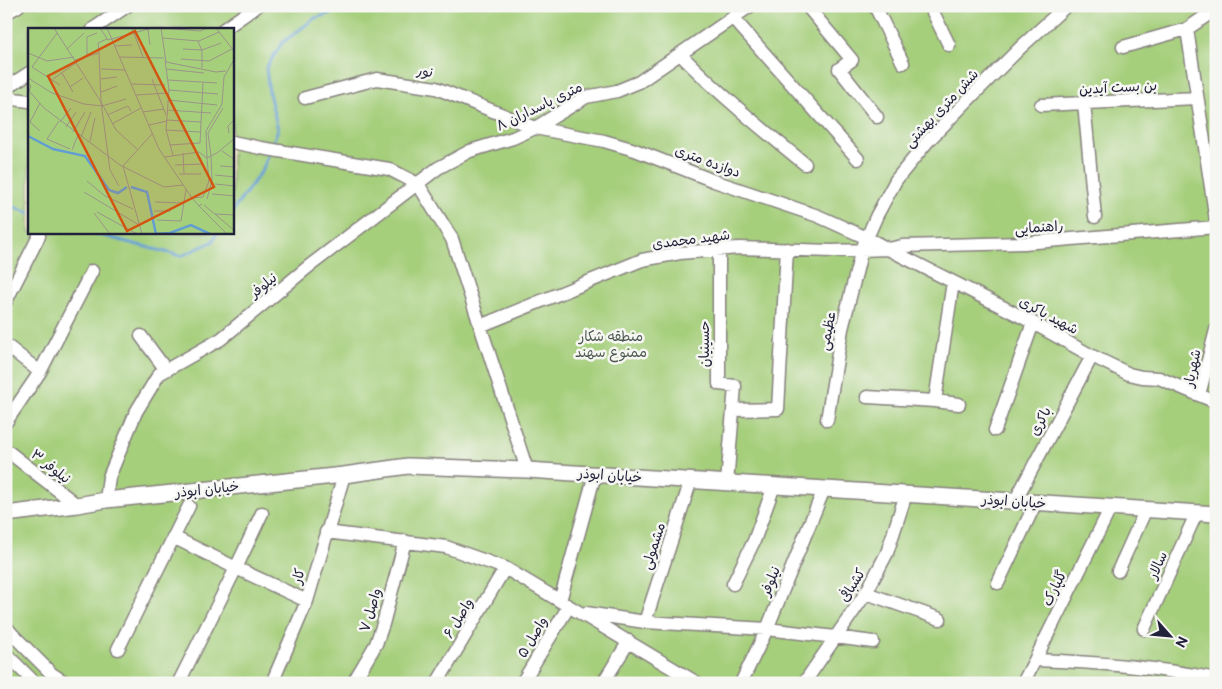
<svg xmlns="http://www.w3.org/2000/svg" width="1222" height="689" font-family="'Balsamiq Sans','Playpen Sans Arabic',sans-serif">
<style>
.green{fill:#a6cf7b;stroke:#64785b;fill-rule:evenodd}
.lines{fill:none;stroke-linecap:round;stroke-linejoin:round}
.stream{stroke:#639ed3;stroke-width:3}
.minor-casing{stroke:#86817d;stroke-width:15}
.major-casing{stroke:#86817d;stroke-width:18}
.minor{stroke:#fff;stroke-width:12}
.major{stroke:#fff;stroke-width:15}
.labels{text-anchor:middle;stroke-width:5;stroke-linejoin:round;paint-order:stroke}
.street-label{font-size:14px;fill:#22223b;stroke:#f6f6f2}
.park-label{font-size:14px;fill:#4a564e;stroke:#f6f6f2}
.inset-river{fill:none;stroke:#639ed3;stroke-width:2.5}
.inset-road{fill:none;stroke:#9a948a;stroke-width:1}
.view{fill:#d45411;fill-opacity:0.15;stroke:#d45411;stroke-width:2.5}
.inset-edge{fill:none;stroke:#22223b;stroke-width:2.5}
</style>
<rect width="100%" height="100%" fill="#f6f6f2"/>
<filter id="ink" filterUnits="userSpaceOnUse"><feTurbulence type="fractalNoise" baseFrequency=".02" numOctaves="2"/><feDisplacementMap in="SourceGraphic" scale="10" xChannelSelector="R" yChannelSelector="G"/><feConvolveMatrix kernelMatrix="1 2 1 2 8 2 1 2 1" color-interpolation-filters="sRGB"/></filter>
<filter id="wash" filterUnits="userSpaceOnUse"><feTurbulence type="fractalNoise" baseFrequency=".0096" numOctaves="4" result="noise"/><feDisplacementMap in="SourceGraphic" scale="20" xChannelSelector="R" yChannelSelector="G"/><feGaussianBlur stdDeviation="1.12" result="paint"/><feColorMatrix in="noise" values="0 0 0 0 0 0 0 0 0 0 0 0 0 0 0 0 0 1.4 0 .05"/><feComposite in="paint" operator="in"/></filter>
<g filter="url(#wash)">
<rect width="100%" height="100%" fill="#eae0bf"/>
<path class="green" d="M6,6h1210v677h-1210zM29,29h203v203h-203z"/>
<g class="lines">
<path class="stream" d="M271,147l7,-18 -9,-36 -3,-25 16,-25 33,-25 39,-12
M6,204l23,9
M232,212l31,-43 6,-16
M88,232l93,24 31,-14 6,-10"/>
</g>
</g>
<g filter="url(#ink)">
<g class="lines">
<g class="minor-casing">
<path id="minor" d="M807,6l45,54 -13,9 38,48
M875,6l28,57
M930,6l19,39
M6,13l12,-7
M733,18l125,141
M93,29l34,-23
M224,29l33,-23
M1187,29l29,191
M1123,47l64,-18 29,-20
M680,54c39,40 82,75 125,110
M6,88l23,-15
M6,98l23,3
M305,98l72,-19 59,9 99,40 69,13 31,9 79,31 104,35 49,22 21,11 14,-3 122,-3 192,-16
M1084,103l11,114
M1041,105l156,-7
M232,142l29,6 128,21 29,15 34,55 75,231
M719,249v135l16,2 -8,97
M6,301l33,-65
M480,326l162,-66 38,-7 59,-5 93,3 56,-2 138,70 66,37 37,18 13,3 17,1 40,17
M1216,330l-17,65 17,7
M141,336l25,34
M6,345l34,27
M867,397l68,4 24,3
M935,401l18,-119
M733,410l45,-1 9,-160
M827,420l15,-91 20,-80 15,-34 19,-35 32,-39 44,-45 49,-49 45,-41
M6,422l34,-50 52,-101
M995,430l38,-107
M6,450l71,55
M106,500l3,-23 27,-65 23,-38 62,-35 87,-72 130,-99 32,-17 43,-13 22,-10 51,-31 31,-6 22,-9 111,-76
M1015,501l77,-145
M326,532l120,15 59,21 192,115
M173,537l63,31 71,33
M1118,571l28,-62
M998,583l38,-81
M733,584l21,-43 20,-55
M866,593l74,26
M560,601l35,-127
M586,613l59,9 122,7 68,8 38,5
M645,622l46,-142
M6,627l6,7 40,40 14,9
M1144,629l53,-117
M118,649l71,-143
M6,654l29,29
M1035,660c59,2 118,7 176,18l5,-1
M179,682l57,-114 26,-55
M272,683l35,-82 37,-126
M353,683l23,-39 7,-20 22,-83
M437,683l68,-115
M522,683l47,-77
M603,683l26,-42
M741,683l26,-54 57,-140
M804,683l62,-90 21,-40 19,-59
M1023,683l12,-23 76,-153"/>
</g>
<g class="major-casing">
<path id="major" d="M6,514l71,-9 29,-5 238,-25 64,-9 119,4 689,44"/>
</g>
<use href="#minor" class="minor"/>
<use href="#major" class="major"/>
</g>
</g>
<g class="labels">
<g class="street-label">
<text transform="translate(425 71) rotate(9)" y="5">نور</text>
<text transform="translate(1118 87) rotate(-3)" y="5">بن بست آیدین</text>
<text transform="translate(539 106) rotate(-26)" y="5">۸ متری پاسداران</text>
<text transform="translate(941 108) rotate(-47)" y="5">شش متری بهشتی</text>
<text transform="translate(708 161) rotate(20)" y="5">دوازده متری</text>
<text transform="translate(1039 227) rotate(-4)" y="5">راهنمایی</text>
<text transform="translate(691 239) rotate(-7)" y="5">شهید محمدی</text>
<text transform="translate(263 285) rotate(-39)" y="5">نیلوفر</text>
<text transform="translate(1049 315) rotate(28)" y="5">شهید باکری</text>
<text transform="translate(827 331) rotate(-79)" y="5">عظیمی</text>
<text transform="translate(704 344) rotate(-90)" y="5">حسینیان</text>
<text transform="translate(1192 368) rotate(-78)" y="5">شهریار</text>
<text transform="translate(1040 421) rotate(-62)" y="5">باکری</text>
<text transform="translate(51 466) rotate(38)" y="5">نیلوفر ۳</text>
<text transform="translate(610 475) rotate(4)" y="5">خیابان ابوذر</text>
<text transform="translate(207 489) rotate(-6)" y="5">خیابان ابوذر</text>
<text transform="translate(1014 501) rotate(4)" y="5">خیابان ابوذر</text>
<text transform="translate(653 546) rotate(-72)" y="5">مشمولی</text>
<text transform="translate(1157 565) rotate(-66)" y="5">سالار</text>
<text transform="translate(298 576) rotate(-74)" y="5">کار</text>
<text transform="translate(770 581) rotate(-68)" y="5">نیلوفر</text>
<text transform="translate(852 585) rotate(-58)" y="5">کشبافی</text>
<text transform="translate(1054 588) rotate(-64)" y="5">گلپارک</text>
<text transform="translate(370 610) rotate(-73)" y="5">واصل ۷</text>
<text transform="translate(458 618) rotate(-59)" y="5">واصل ۶</text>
<text transform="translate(532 637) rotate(-59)" y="5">واصل ۵</text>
</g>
<g class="park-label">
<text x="611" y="341">منطقه شکار<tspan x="611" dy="16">ممنوع سهند</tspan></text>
</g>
</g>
<g transform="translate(28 28)">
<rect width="206" height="206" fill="#eae0bf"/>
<path d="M0,0h206v206h-206z" fill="#a6cf7b"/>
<path class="inset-river" d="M0,108l25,13 32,7 24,34 9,3 9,-6M103,159l16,5 9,42 14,-1 21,-8 19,9"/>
<path class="inset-road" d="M26,0l47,74 9,68 9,16M72,0l8,12 44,-12M79,0l52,121 33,49 7,8 3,-2M104,0l11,29M133,0l5,34 50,10 10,-1M134,0l38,3 7,-3M188,0l19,24M120,1l2,16M29,5l-25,34 28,18M134,10l37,3 20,-9M170,13l4,10v17M87,18l17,-1M39,21l17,-16M155,21l19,1 19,-7M0,25l19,8 27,-4M71,25l2,49 15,28 21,19M59,28v-19l10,-4M92,29l44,1M153,31l28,2 23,-12M47,32l24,-7 -1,-10 9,-4M137,32l4,30 -3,40 7,25M73,41l24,1M138,41l38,4M34,45l11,19M0,50l24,15 32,11 18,2 24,-7M25,51l24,-17M73,51l16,-2M124,51l14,36M140,52l49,3M0,55l3,3 -2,5 15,17 76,57 44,22 19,-2M103,56l34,1M42,59l13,-9M141,62l49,4M73,64l16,-6M108,67l31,-2M140,72l49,5M12,75l-10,19 10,9M139,82l44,3M115,84l21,-3M79,87l21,-9 3,5M139,92l34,2M31,93l-12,18 23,10M32,94l11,-14M84,96l29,-16M121,97l18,-4M38,99l10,-15M138,102l34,2M45,104l12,-20M201,105l-1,-7 7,-7M53,109l10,-25M62,113l5,-23M141,117l31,-2 3,-60M44,122l6,-15M194,123l13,9M155,125l1,21M189,125l18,-15M189,125l-10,5 -1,-27 16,-27 2,-27 11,-19M183,128l-3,-23 15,-25M137,129l34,-5M147,137l27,-1M192,138l15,1M151,146h22M187,147l20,2M59,153l18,15 28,13M187,156l20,2M56,164l55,33M184,166l23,2M164,170l11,-1 6,-16 -2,-23 -8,-6M179,171l5,-19 -1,-24M127,174l28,1M176,177l31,26M171,178l28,28M126,183h17M69,184l40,22M66,185l16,21M187,186l20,1M129,192l24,1 5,-32M114,206l-19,-68 29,-32"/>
<path class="view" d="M107,3l79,156 -87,44 -79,-155z"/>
<rect width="206" height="206" class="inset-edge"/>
</g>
<rect width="1222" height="689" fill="none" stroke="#f6f6f2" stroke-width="25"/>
<g transform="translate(1170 636) rotate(117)" stroke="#f6f6f2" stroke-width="4" paint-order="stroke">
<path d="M0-4L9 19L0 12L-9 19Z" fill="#22223b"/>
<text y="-8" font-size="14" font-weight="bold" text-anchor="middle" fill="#22223b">N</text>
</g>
</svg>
